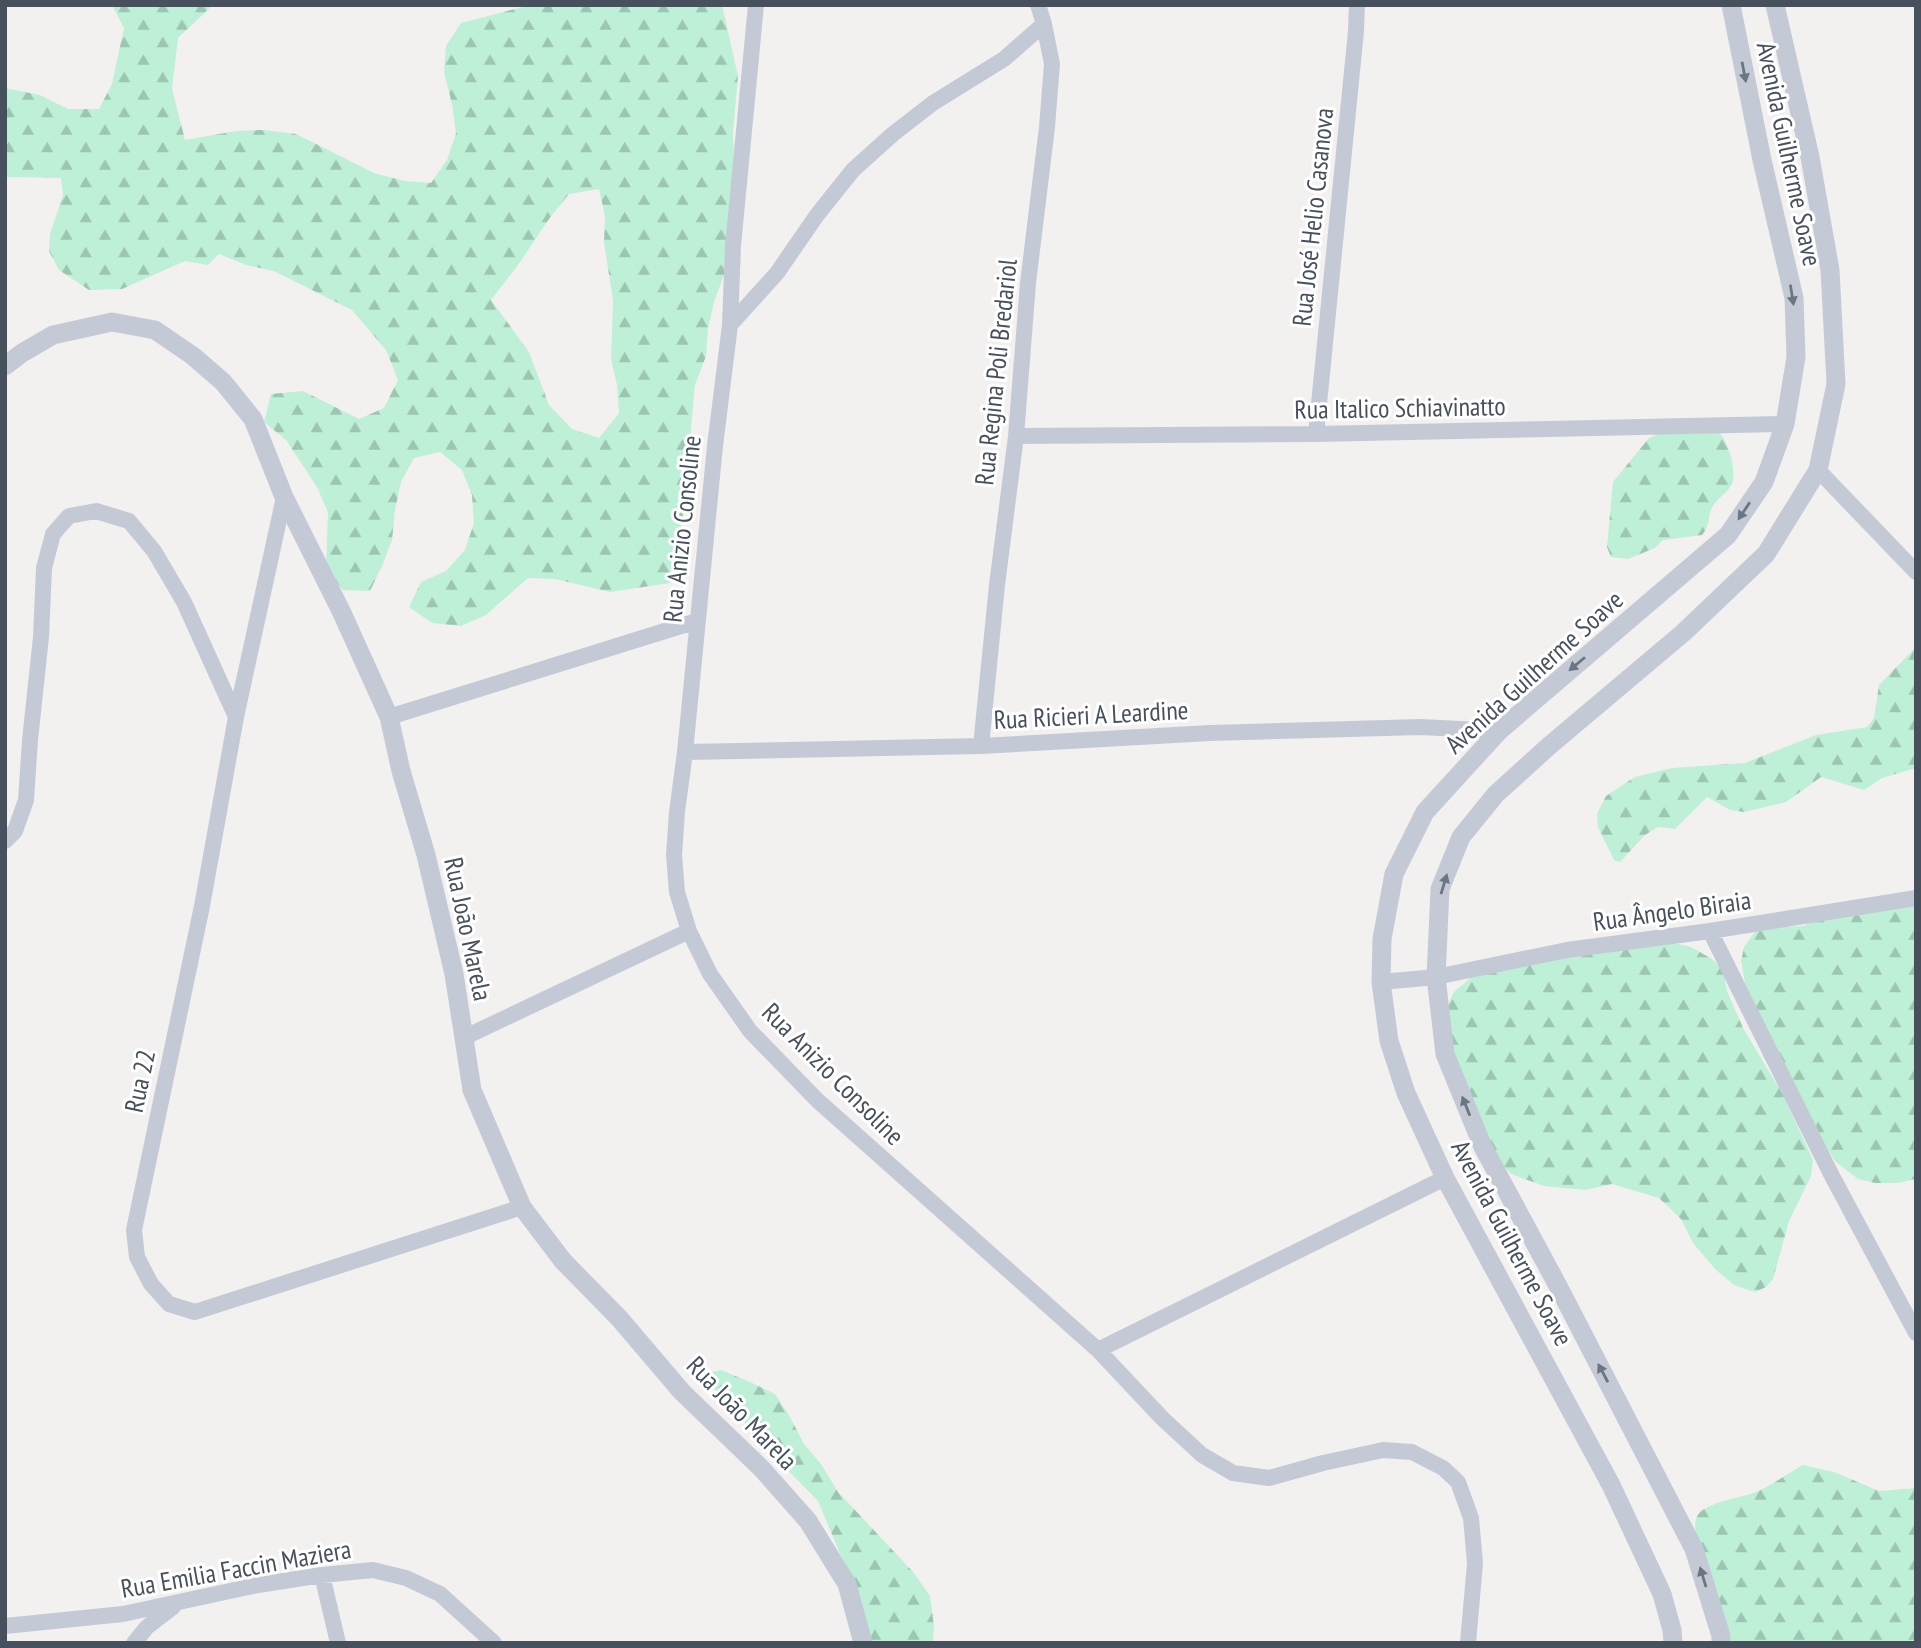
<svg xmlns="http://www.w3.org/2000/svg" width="1921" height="1648" font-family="'PT Sans Narrow',sans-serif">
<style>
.forest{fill:url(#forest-firs);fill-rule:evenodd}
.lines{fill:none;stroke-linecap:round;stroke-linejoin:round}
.minor{stroke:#c4cad5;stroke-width:16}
.tertiary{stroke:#c4cad5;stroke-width:19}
.oneway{fill:#6c7582}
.labels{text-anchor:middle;stroke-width:6;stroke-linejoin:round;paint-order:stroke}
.street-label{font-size:26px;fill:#47515e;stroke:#fff}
</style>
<defs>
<pattern id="forest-firs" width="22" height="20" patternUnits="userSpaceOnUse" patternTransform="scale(1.75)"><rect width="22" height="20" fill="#bef0d7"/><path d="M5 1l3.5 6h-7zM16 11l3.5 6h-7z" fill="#9cc5b2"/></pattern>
</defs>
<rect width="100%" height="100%" fill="#f3f0f0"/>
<path class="forest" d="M112,5h101l-35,33 -6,51 13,51 51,-9 28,-1 32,4 78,39 31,8 26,2 16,-23 9,-27 -4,-29 -8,-32 2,-26 15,-23 62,-16 29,-2h170l16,71 -5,56 1,28 -4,33 -5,79 -11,30 -6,27 -2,27 -11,29 -16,171 -9,27 -60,9 -55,-13 -27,-1 -42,37 -25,11 -29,-3 -23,-16 12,-25 25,-11 19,-21 9,-27 -2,-28 -10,-25 -22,-18 -26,6 -13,24 -6,28 -3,30 -10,26 -12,25 -27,-1 -17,-21 2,-57 -11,-25 -31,-47 -22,-18 7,-28 32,-3 56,28 25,-11 14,-28 -12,-30 -34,-40 -78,-39 -28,-6 -27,-11 -11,11 -23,-4 -63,28 -33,1 -30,-20 -10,-19 1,-17 13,-39 -2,-17 -56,-1v-89l35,7 28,14h31l13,-25 12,-56zM599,189l6,27 -1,26 9,59 -2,58 6,26 2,28 -20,25 -27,-9 -23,-24 -20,-53 -38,-52 27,-35 31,-46 20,-25z
M1689,421c7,1 16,1 22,4 15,7 27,45 21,59 -5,10 -18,16 -21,26 -3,10 -2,17 -9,25l-39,5 -8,8 -27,11 -17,-2 -4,-10 6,-65 36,-44z
M1916,647v121l-34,10 -18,12 -43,-13 -35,25 -42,10 -14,-2 -23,-13 -32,32 -17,-2 -13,8 -25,27 -6,-2 -16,-33 -1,-13 9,-18 29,-19 37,-9 73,-5 71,-28 51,-8 7,-9 5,-33z
M1916,904v275l-19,4h-22l-17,-4 -22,-17 -27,-40 -60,-118 -8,-43 3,-14 10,-14 11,-6 38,-1 26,-14z
M1647,937l44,10 21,12 11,11 4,21 16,37 39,65 31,67 -2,16 -22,45 -16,58 -7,8 -11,5 -21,-7 -18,-15 -23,-27 -12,-24 -22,-21 -47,-14 -27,6 -41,-4 -33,-12 -23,-24 -17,-28 -27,-109 10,-21 22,-19z
M721,1370l29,12 25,12 15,23 14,27 17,20 17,28 76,81 16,23 4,30 -1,17h-71l-7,-61 -14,-26 -23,-55 -36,-37 -18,-25 -22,-19 -20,-22 -19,-24z
M1803,1465l31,7 45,19 37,-3v155h-196c-5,-21 -32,-112 -23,-127 8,-14 44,-18 59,-24 16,-7 31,-18 47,-27z"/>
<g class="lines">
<path class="minor" d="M756,5l-23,241 -3,79 -15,121 -30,306 -8,60 -3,43 3,37 12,39 21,43 40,57 67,69 281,250 64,68 40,37 31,18 36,5 54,-15 60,-13 29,2 31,16 15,14 13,36 4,45 -7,80
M730,325l47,-52 40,-58 36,-45 40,-36 40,-31 71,-44 40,-35
M1316,434l40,-403 1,-26
M1016,436l300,-2 469,-10
M1818,470l98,102
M284,497l-48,220 -34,189 -68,324 3,27 14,27 18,20 26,8 327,-105
M389,717l308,-96
M981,746l16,-161 19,-149 12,-153 19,-156 5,-63 -8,-40 -6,-19
M685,752l296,-6 229,-13 211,-6 78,4
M5,841l10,-10 11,-31 4,-60 11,-103 3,-69 9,-34 16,-18 27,-5 33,10 25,30 30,51 52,115
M1710,931l122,245 84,157
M1381,982l55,-5 131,-27 143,-19 206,-33
M463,1038l226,-107
M1098,1350l347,-172
M322,1575l16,68
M5,1626l118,-12 135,-29 64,-10 51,-5 33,8 34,16 54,49
M134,1643l13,-16 26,-20"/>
<path class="tertiary" d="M5,366l17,-13 31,-18 59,-13 43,8 38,26 30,26 30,37 31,78 58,116 47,104 12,54 25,84 28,119 18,116 50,117 41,54 56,57 63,74 80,77 46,52 39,63 16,59
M1673,1643l-1,-13 -10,-36 -51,-109 -166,-307 -39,-85 -17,-52 -8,-59 1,-43 12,-65 31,-62 74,-81 229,-196 36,-53 21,-58 11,-67 -2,-59 -32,-138 -31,-155
M1721,1643v-7l-27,-87 -137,-265 -74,-137 -38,-93 -9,-77 4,-88 21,-52 35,-43 53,-48 134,-113 83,-79 52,-84 18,-86 -6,-114 -20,-113 -35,-152"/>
</g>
<defs><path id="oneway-solid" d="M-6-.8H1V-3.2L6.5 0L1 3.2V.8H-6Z" transform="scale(1.75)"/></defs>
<g class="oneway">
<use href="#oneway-solid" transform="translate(1744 72) rotate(79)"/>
<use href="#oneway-solid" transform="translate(1792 295) rotate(81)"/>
<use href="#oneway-solid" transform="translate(1744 511) rotate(124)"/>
<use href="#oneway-solid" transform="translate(1577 664) rotate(140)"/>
<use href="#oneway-solid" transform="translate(1444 884) rotate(-73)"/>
<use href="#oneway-solid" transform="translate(1466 1106) rotate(-112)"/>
<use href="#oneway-solid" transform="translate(1603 1373) rotate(-118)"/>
<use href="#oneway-solid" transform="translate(1703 1577) rotate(-107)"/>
</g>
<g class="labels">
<g class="street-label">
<text transform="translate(1789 154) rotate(78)" y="9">Avenida Guilherme Soave</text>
<text transform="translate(1313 217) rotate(-84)" y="9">Rua José Helio Casanova</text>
<text transform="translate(996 372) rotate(-84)" y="9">Rua Regina Poli Bredariol</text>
<text transform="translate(1400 408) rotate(-1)" y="9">Rua Italico Schiavinatto</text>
<text transform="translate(682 529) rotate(-84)" y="9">Rua Anizio Consoline</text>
<text transform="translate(1534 672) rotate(-42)" y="9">Avenida Guilherme Soave</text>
<text transform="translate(1091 715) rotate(-3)" y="9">Rua Ricieri A Leardine</text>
<text transform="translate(1672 911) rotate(-8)" y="9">Rua Ângelo Biraia</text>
<text transform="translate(468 929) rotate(78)" y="9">Rua João Marela</text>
<text transform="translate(833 1074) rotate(45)" y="9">Rua Anizio Consoline</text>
<text transform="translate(140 1081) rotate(-78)" y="9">Rua 22</text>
<text transform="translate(1512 1243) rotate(62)" y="9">Avenida Guilherme Soave</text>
<text transform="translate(742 1413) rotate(46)" y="9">Rua João Marela</text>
<text transform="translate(236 1569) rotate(-10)" y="9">Rua Emilia Faccin Maziera</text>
</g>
</g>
<rect width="1921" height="1648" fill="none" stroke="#47515e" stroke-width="14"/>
</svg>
